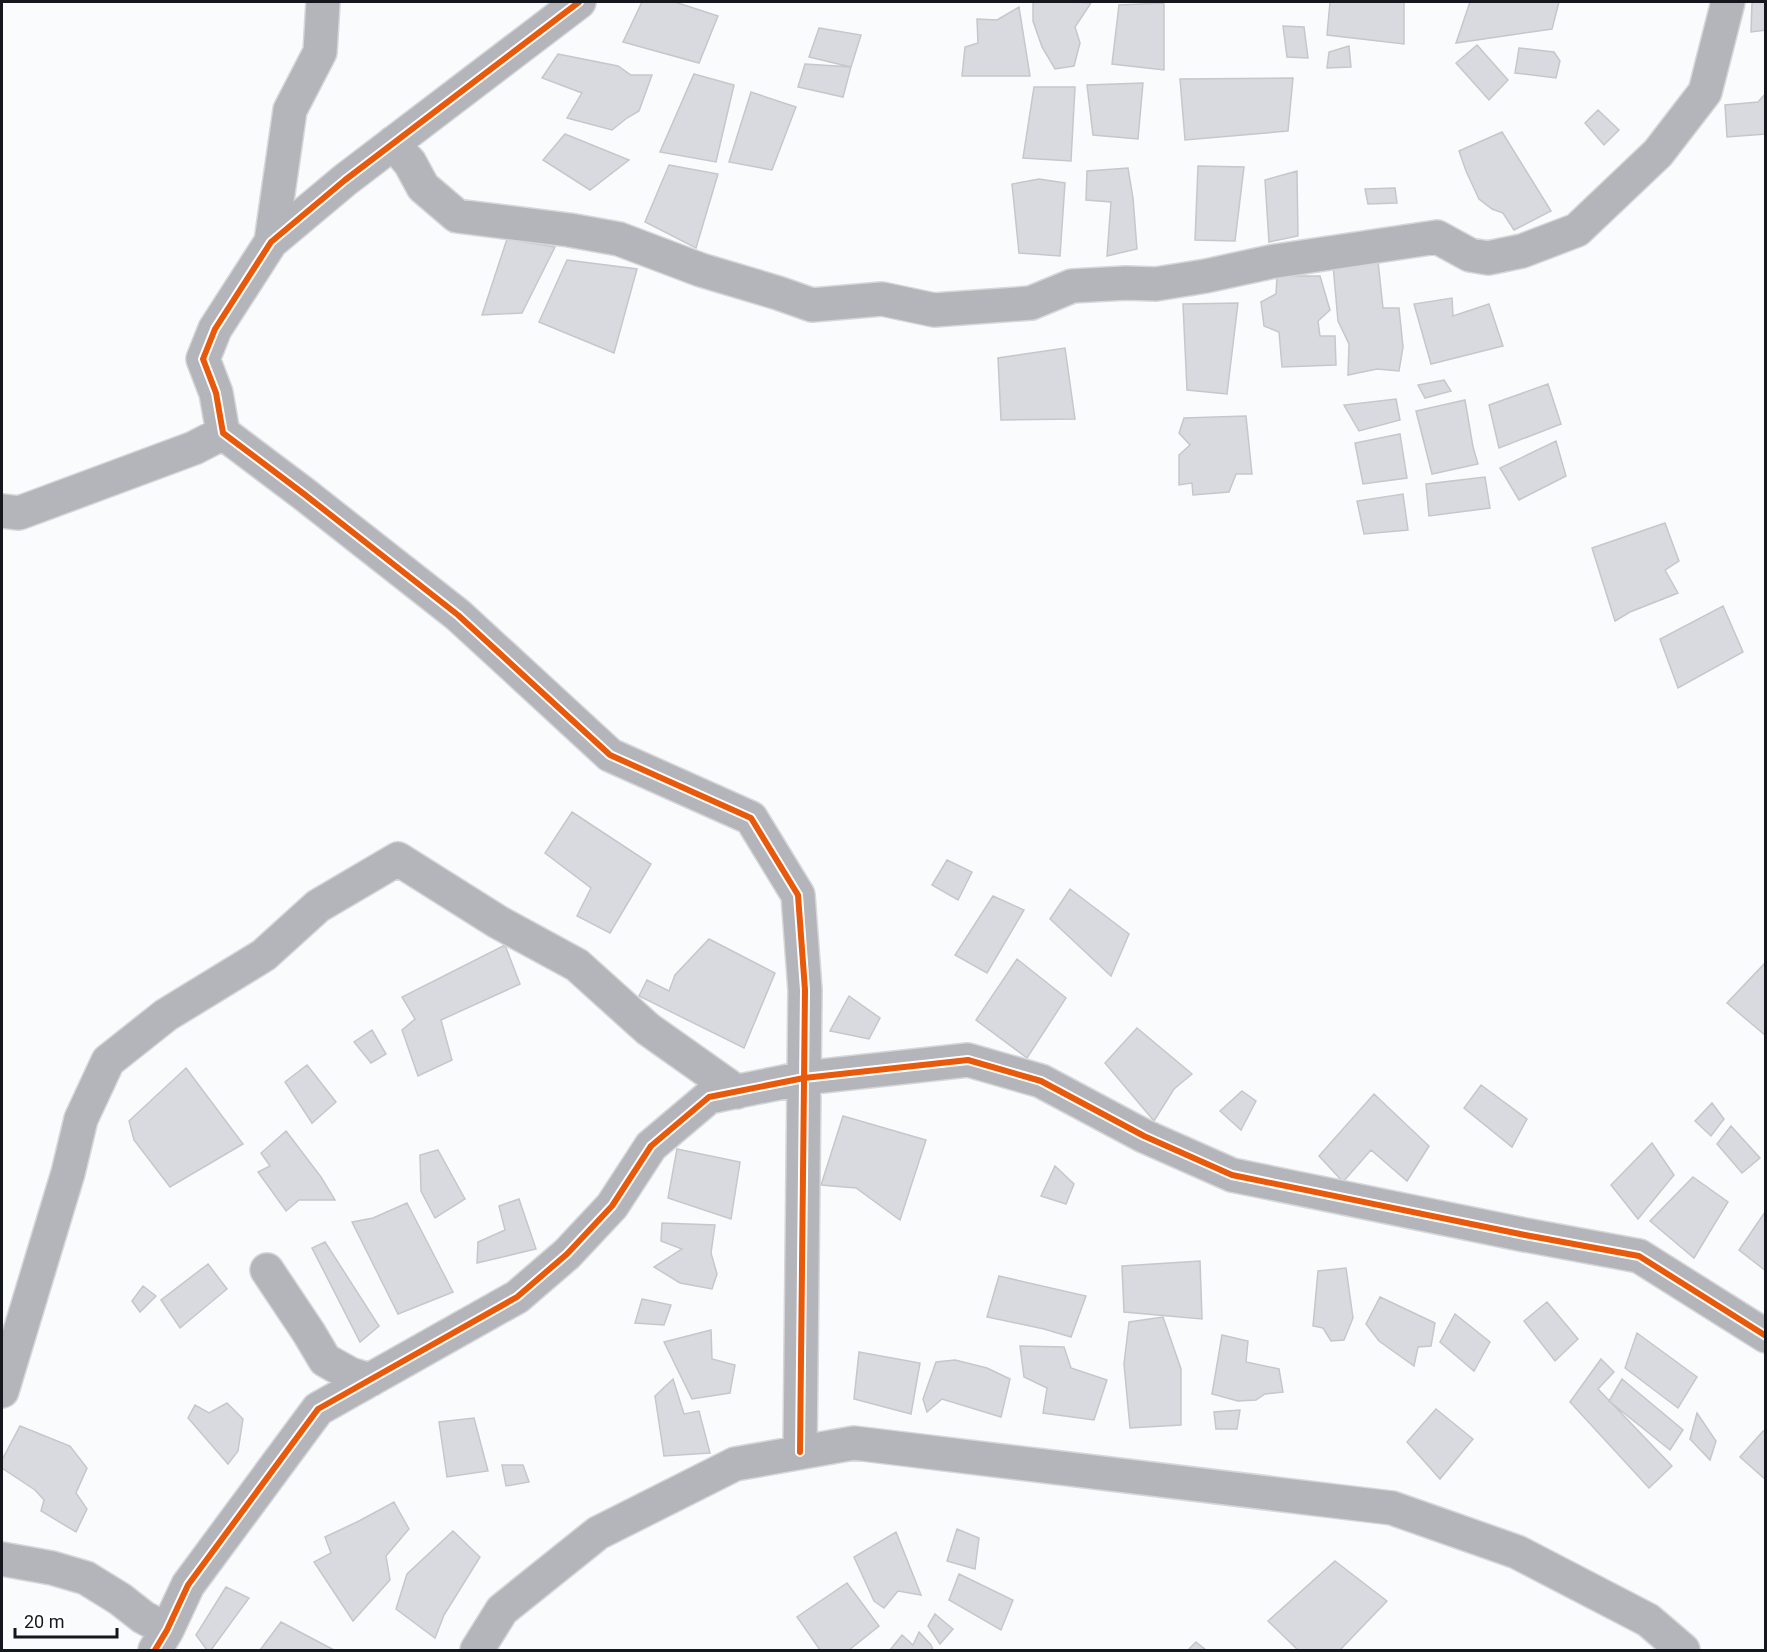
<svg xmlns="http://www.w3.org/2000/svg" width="1767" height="1652" font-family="Roboto,sans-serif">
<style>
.building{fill:#d8dadf;stroke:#c5c7cb;stroke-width:1.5}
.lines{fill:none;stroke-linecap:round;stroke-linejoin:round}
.minor-casing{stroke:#d6d7d8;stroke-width:36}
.minor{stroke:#b3b5ba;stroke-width:33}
.cycleway-casing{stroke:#fff;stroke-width:10}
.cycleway{stroke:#e8590c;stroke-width:6}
</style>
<rect width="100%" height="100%" fill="#fafbfd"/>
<path class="building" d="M642,2h33l43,14 -19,47 -76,-21z
M1033,2h41l17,1 -16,24 5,16 -6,23 -19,3 -13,-22 -9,-26z
M1330,2h74v42l-77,-9z
M1470,2h89l-7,27 -96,14z
M1752,2h14v28l-15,2z
M1164,3v67l-52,-6 7,-59z
M1019,7l11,69h-68l3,-29 13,-4 -1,-24 20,1z
M1283,26l21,1 4,31 -21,-1z
M819,28l42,7 -10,32 -42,-10z
M1477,45l31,35 -19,20 -33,-37z
M1349,46l2,21 -24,1 2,-16z
M1519,48l35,4 6,9 -4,17 -41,-5z
M558,54l60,12 13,9h21l-13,36 -12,7 -15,12 -45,-12 15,-25 -40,-15z
M805,64l46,3 -8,30 -45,-10z
M694,74l40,11 -18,77 -56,-10z
M1293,78l-5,53 -103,9 -5,-61z
M1143,83l-5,56 -45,-4 -6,-50z
M1034,87h41l-4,74 -48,-3z
M751,92l45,15 -24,63 -43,-8z
M1766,93v41l-39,3 -2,-32 33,-3z
M1598,110l21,20 -15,15 -19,-22z
M1502,132l49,79 -37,19 -11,-17 -11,-4 -13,-10 -13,-28 -7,-20z
M565,134l64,26 -39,30 -47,-30z
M669,165l49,9 -22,74 -51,-26z
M1198,166l46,1 -9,74 -40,-1z
M1128,168l5,30 4,51 -30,7 4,-54 -25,-2 1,-29z
M1297,171l1,65 -29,6 -4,-62z
M1039,179l26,4 -5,73 -41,-3 -7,-69z
M1395,188l2,15 -29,1 -3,-15z
M507,239l48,8 -33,66 -40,2z
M567,260l70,9 -23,84 -75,-31z
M1378,261l5,47h16l4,39 -4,24 -22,-2 -29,6 1,-31 -11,-23 -5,-56z
M1277,276h43l10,34 -12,11 2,15h15l1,29 -54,2 -3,-35 -15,-6 -3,-24 15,-8z
M1452,298l1,18 36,-12 14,42 -72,18 -17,-60z
M1238,303l-11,91 -40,-4 -4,-86z
M1065,348l10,71 -74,1 -3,-62z
M1444,380l7,11 -26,7 -7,-13z
M1548,384l13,40 -62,24 -10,-43z
M1396,399l4,21 -41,11 -15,-26z
M1465,400l8,47 5,17 -46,10 -16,-63z
M1246,416l6,58h-16l-7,18 -36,3 -1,-12 -13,2v-30l11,-10 -11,-12 5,-15z
M1400,434l7,44 -44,6 -8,-41z
M1556,441l10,35 -47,24 -19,-32z
M1485,477l5,31 -61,8 -3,-32z
M1403,494l5,36 -44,4 -7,-33z
M1665,523l14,38 -14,9 13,23 -48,19 -15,9 -23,-73z
M1723,606l20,46 -65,36 -18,-49z
M572,812l79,52 -41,69 -33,-17 14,-28 -46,-35z
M947,860l25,12 -14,28 -26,-15z
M1070,889l59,45 -18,42 -61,-57z
M993,896l31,14 -37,63 -32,-18z
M709,939l66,34 -31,75 -105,-52 8,-16 22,11 6,-16z
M505,945l15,39 -79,36 11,40 -34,16 -16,-46 13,-11 -13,-22z
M1017,959l49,39 -39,60 -51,-38z
M1766,962v74l-39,-33z
M849,996l31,22 -11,21 -39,-8z
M1137,1028l55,46 -18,15 -20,32 -49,-58z
M372,1030l14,24 -15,9 -17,-21z
M307,1065l29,37 -24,21 -27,-41z
M186,1068l57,76 -73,43 -36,-47 -5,-19z
M1481,1085l46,34 -15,28 -48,-39z
M1242,1091l14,10 -15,29 -21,-19z
M1374,1094l55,52 -22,35 -36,-31 -28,32 -24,-26z
M1712,1103l12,16 -13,17 -16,-15z
M843,1116l83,24 -26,80 -44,-32 -35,-3z
M1731,1126l29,32 -18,15 -25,-29z
M286,1131l35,46 14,23h-36l-13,11 -28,-39 12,-6 -9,-13z
M1652,1143l22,32 -36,44 -27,-34z
M677,1149l63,13 -9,57 -63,-21z
M438,1150l27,49 -30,19 -14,-27 -1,-36z
M1055,1166l19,18 -8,20 -25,-8z
M1693,1177l35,25 -34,56 -44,-37z
M519,1199l17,50 -59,14 1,-21 27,-12 -6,-24z
M407,1203l46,89 -55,22 -46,-92 21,-4z
M1765,1212h1v59l-27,-21z
M662,1223l53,2 -4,28 6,21 -5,15 -32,-6 -26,-16 28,-18 -21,-8z
M325,1242l54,84 -19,16 -48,-94z
M1200,1261l2,58 -78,-7 -2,-46z
M208,1264l19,25 -47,39 -19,-28z
M1346,1268l7,50 -9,22 -13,1 -8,-13 -10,-2 5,-55z
M999,1276l87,20 -15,41 -27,-8 -57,-12z
M143,1286l13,10 -16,16 -8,-11z
M1380,1297l55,26 -4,23 -13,1 -4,19 -35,-25 -13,-17z
M642,1299l29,6 -7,20 -29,-2z
M1547,1302l31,37 -23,22 -31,-40z
M1455,1314l35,28 -16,29 -34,-29z
M1163,1317l18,52v56l-51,3 -6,-64 5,-42z
M711,1330l1,29 23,6 -5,28 -38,6 -28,-57z
M1637,1333l60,44 -19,31 -53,-40z
M1222,1335l26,6 -2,21 33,7 4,23 -18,2 -9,6 -18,1 -26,-7z
M1020,1346l44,1 7,21 36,12 -13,40 -51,-7 4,-25 -23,-11z
M859,1352l61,11 -9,51 -57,-15z
M1601,1359l13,13 -16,17 74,77 -23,22 -79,-86z
M955,1360l32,8 23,11 -9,38 -59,-18 -15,13 -4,-13 13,-37z
M673,1379l11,35 15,-3 11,42 -46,3 -9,-60z
M1622,1379l61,51 -13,20 -61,-49z
M227,1403l16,16 -5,32 -10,13 -40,-46 7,-13 14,8z
M1436,1409l37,30 -33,40 -33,-37z
M1240,1410l-3,19h-21l-2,-17z
M1697,1413l19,28 -6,19 -20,-21z
M474,1418l14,53 -41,6 -8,-55z
M20,1426l50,20 17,22 -11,25 11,16 -11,23 -35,-21 3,-11 -9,-10 -33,-22v-8z
M1763,1431l3,1v48l-26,-23z
M502,1465h21l6,17 -23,4z
M394,1502l15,27 -23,27 4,24 -37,41 -39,-59 17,-9 -6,-16 34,-16z
M957,1529l22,9 -4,31 -28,-8z
M453,1531l27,26 -36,58 -9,23 -39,-29 11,-35z
M896,1532l25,63 -23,-4 -14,17 -10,-7 -20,-44z
M1335,1561l52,40 -47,49h-42l-30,-29z
M959,1574l54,26 -12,30 -52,-30z
M847,1583l32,43 -30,24h-29l-23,-33z
M226,1587l23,11 -38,52h-4l-11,-15z
M935,1614l18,15 -13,15 -12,-18z
M281,1622l53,28h-74z
M919,1632l12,13 2,5h-43l12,-15 11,10z
M1196,1642l10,8h-18z"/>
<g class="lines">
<g class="minor-casing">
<path id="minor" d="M579,2l-234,178 -74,62 -56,87 -12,30 13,34 7,40 81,61 154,121 152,140 141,63 47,77 7,95 -5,462
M393,143l17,20 13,24 34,29 112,14 50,9 82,31 77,23 34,12 70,-6 52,11 97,-7 41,-17 54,-3 30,1 50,-8 64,-14 167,-25 33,18 18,3 34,-7 55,-21 81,-77 47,-61 23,-90
M271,242l19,-132 30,-58 3,-50
M2,511l17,2 175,-65 29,-15
M267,1270l42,63 16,27 25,14 20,6
M2,1391l66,-218 13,-54 27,-58 58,-46 98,-60 54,-49 80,-47 100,63 79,43 71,64 89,63
M2,1559l50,9 34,10 34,21 23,18 24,13
M155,1650l12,-20 21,-45 130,-176 199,-112 50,-43 45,-48 39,-60 58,-49 95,-19 164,-18 73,21 103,55 88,39 293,60 114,21 127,80
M477,1650l25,-40 96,-77 137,-69 119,-21 538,65 125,44 131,68 35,30"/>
</g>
<use href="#minor" class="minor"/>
<g class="cycleway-casing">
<path id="cycleway" d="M579,2l-234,178 -74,62 -56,87 -12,30 13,34 7,40 81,61 154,121 152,140 141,63 47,77 7,95 -5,462
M155,1650l12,-20 21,-45 130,-176 199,-112 50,-43 45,-48 39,-60 58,-49 95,-19 164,-18 73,21 103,55 88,39 293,60 114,21 127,80"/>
</g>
<use href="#cycleway" class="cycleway"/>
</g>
<rect width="1767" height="1652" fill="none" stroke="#14171d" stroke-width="6"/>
<path d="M15 1628v9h102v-9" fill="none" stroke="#14171d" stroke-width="3"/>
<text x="24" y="1628" font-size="18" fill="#14171d" stroke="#ffffff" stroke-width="4.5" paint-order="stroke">20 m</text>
</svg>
